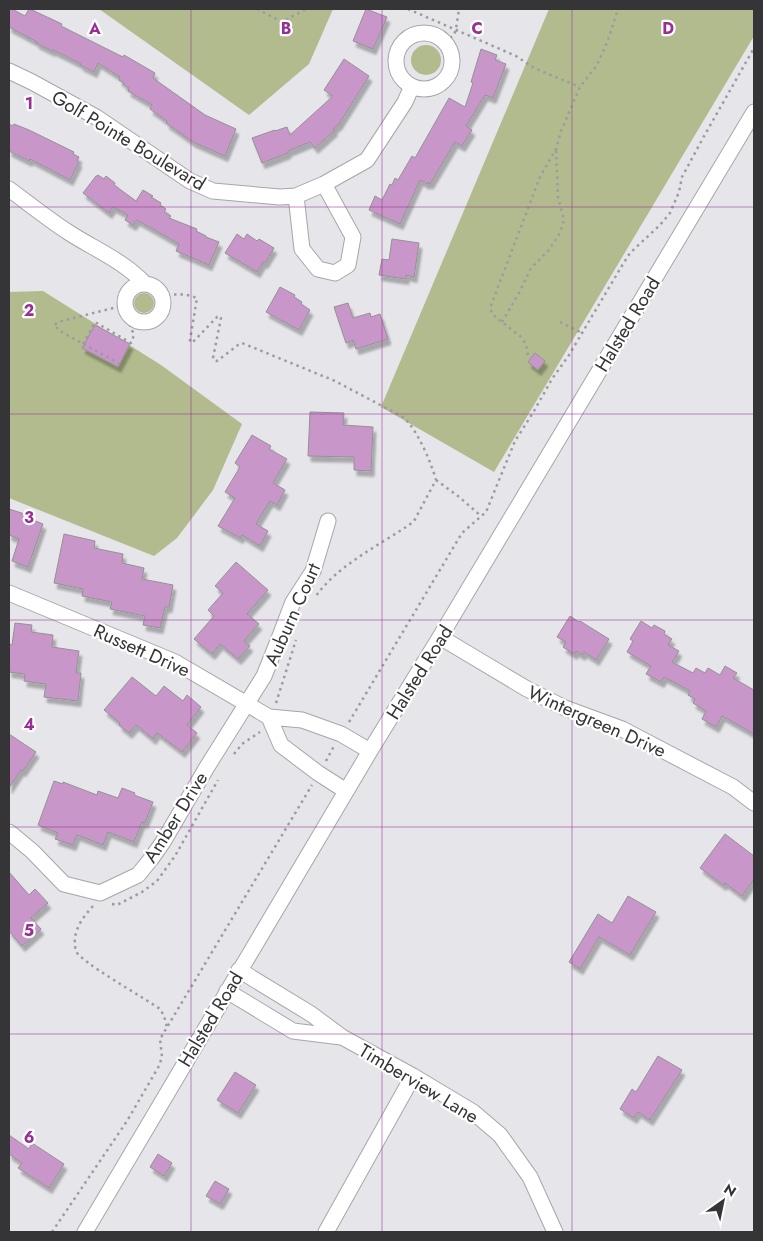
<svg xmlns="http://www.w3.org/2000/svg" width="763" height="1241" font-family="Jost,sans-serif">
<style>
.green{fill:#b2bb8d}
.building{fill:#c996ca;stroke:#949194;filter:url(#shadow)}
.lines{fill:none;stroke-linecap:round;stroke-linejoin:round}
.minor-casing{stroke:#a6a6ab;stroke-width:17}
.path{stroke:#9c9ca0;stroke-width:2.5;stroke-dasharray:2.5 4;stroke-linecap:butt}
.minor{stroke:#fff;stroke-width:15}
.grid{fill:none;stroke:#983094;stroke-width:1;stroke-opacity:0.55}
.labels{text-anchor:middle;stroke-width:4.5;stroke-linejoin:round;paint-order:stroke}
.street-label{font-size:19px;fill:#353537;stroke:#fff}
.grid-label{font-size:16px;text-anchor:middle;font-weight:bold;fill:#983094;stroke:#fff;stroke-width:4.5;stroke-linejoin:round;paint-order:stroke}
</style>
<defs>
<filter id="shadow"><feDropShadow dx="3" dy="5.5" stdDeviation="1" flood-color="#0004"/></filter>
</defs>
<rect width="100%" height="100%" fill="#e5e5ea"/>
<path class="green" d="M99,9h234l-24,55 -60,51z
M549,9h205v27l-260,436 -113,-65z
M411 60a15 15 0 1 1 30 0a15 15 0 1 1-30 0Z
M43,291l118,74 81,59 -29,66 -36,48 -23,18 -145,-58v-206z
M134 303a10 10 0 1 1 20 0a10 10 0 1 1-20 0Z"/>
<path class="building" d="M9,9h3l13,7 4,-7h1l32,15 -1,2 62,31 1,-2 31,18 -2,5 52,37 31,14 -11,27 -32,-14 -27,-19 1,-2 -17,-12 2,-4 -24,-14 1,-3 -6,-4 1,-1 -5,-3 1,-3 -22,-14 -4,9 -14,-7 1,-1 -28,-14 -1,1 -16,-8 1,-1 -28,-15z
M366,9l21,8 -14,32 -20,-8z
M481,49l16,6 -2,5 11,4 -13,34 -8,-3 -19,31 6,4 -10,16 -7,-4 -25,42 -2,-2 -1,2 -7,-4 -20,44 -31,-14 6,-14 7,4 8,-16 2,1 3,-7 3,2 14,-24 3,2 34,-60 16,9 8,-24 -2,-1z
M344,59l25,17 -30,48 -6,5 2,1 -20,18 -5,-6 -22,9v2l-26,10 -10,-25 23,-8v1l12,-4 3,8 43,-39 -9,-6z
M9,124l4,2 1,-2 15,6 45,22 -1,2 6,3 -2,4 2,1 -9,18 -40,-21 -1,2 -20,-10z
M98,175l6,4 2,-3 9,7 -1,2 22,16 7,-11 10,6 -2,1 10,6 -1,2 6,4 -2,3 7,4 -2,2 28,11 -1,2 10,5v1l13,5 -10,23 -33,-14 3,-7 -42,-24 -4,5 -8,-5 3,-5 -15,-8 -4,6 -26,-20 13,-17h1z
M237,234l7,5 3,-5 10,7 2,-2 15,9 -9,15 -2,-1 -6,10 -32,-19z
M392,239l27,4 -5,34 -8,-2v4l-27,-4 3,-16 7,1z
M280,287l15,8 -1,2 8,5 -1,2 9,6 -11,20 -33,-18z
M348,303l5,15 17,-5 1,4 9,-3 8,25 -32,10 -3,-9 -7,3 -12,-36z
M95,325l35,19 -12,23 -36,-19z
M535,353l10,8 -7,9 -10,-8z
M310,412l34,1 -1,12 30,2 -2,44 -17,-1v-13l-46,-1z
M252,435l19,11 -2,3 18,10 -14,24 12,7 -8,15 -7,-4 -14,23 12,7 -8,15 -18,-11 -2,3 -22,-12 17,-28 -10,-6 15,-25 -5,-4z
M9,509l25,8 -1,3 10,4 -15,43 -16,-6 7,-22 -10,-4z
M64,534l31,7 -1,7 29,6 -1,9 22,5 -2,11 31,6 -4,22h-4l-5,21 -17,-3 2,-9 -35,-7 2,-7 -30,-6 1,-7 -29,-6z
M236,562l32,28 -21,24 12,10 -15,17 6,5 -12,13 -18,-15 -8,10 -18,-15 20,-23 -6,-6 15,-17 -8,-7z
M570,616l9,6 1,-1 29,18 -13,21 -12,-8 -2,3 -6,-4 -2,3 -11,-7 3,-5 -9,-5z
M641,621l11,7 2,-3 11,6 -1,3 8,5 -4,6 11,6 -7,11 21,11 3,-5 9,5 3,-5 12,7 5,-9 12,7 -4,5 21,12v44l-32,-18 -6,11 -14,-8 4,-8 -13,-8 2,-4 -7,-4 2,-4 -26,-14 -3,5 -15,-8 5,-8 -24,-14 6,-11 -3,-2z
M15,623l17,2 -1,7 22,3 -1,12 27,4 -3,22h5l-3,28 -34,-4 2,-13 -22,-3 1,-7 -16,-2v-28l3,1z
M132,677l24,19 8,-10 19,15 4,-6 14,12 -14,18 10,8 -15,19 -25,-19 -4,6 -17,-14 -7,8 -10,-8 1,-2 -16,-13z
M9,734l27,18 -13,19 -2,-1 -12,18z
M54,781l9,3v-2l34,13 1,-4 20,7 4,-10 13,5 -1,2 19,7 -8,21 -3,-1 -8,20 -26,-10 -5,13 -26,-10 -4,10 -18,-6 3,-6 -20,-8z
M725,834l29,22v23l-12,17 -17,-13 -2,2 -23,-17z
M9,872l20,23 6,-6 13,14 -17,15 10,11 -19,17 -13,-15z
M628,896l28,16 -26,43 -31,-18 -19,32 -11,-7 29,-48 14,9z
M658,1056l24,14 -32,50 -12,-8 -4,6 -14,-9 12,-20 4,3z
M235,1072l21,13 -18,28 -21,-13z
M9,1135l20,14 3,-6 32,21 -15,24 -31,-20 4,-5 -13,-9z
M158,1154l14,9 -8,13 -14,-9z
M215,1181l14,8 -9,15 -14,-8z"/>
<g class="lines">
<g class="minor-casing">
<path id="minor" d="M396 61a28 28 0 1 1 56 0a28 28 0 1 1-56 0Z
M9,71l23,11 64,35 94,64 23,10 67,6 16,-1 28,-12 43,-24 38,-58 7,-16
M9,189c19,14 39,30 59,43 26,17 56,29 77,52
M296,196l6,53 16,20 17,4 13,-8 5,-28 -29,-53
M125 303a19 19 0 1 1 38 0a19 19 0 1 1-38 0Z
M9,593l166,69 94,55 33,3 39,14 29,17
M440,637l87,52 38,19 57,21 111,58 21,16
M269,717l12,28 37,28 28,18
M9,832l23,19 32,33 36,9 38,-18 13,-16 12,-17 44,-75 57,-91 16,-40 13,-34 20,-31 15,-50
M239,970l72,44 31,23 71,39 60,36 27,23 30,42 25,55
M227,991l66,40 48,6
M85,1232l285,-481 70,-114 314,-525
M326,1232l87,-156"/>
</g>
<path class="path" d="M257,9l25,13 24,-13
M408,9l108,47 18,12 46,19
M445,42l9,-7 2,-6 3,-20
M161,296c13,-2 24,-3 36,2l-7,42v2h3l24,-25 3,-1 1,2 -8,40 1,2 3,1 21,-16 4,-2 93,38 68,36c14,12 28,45 33,63l-22,41 -5,4c-31,21 -71,40 -93,71
M502,322l17,-29 12,-25 17,-17 12,-18 4,-13 -6,-23 -2,-47
M560,322l22,11
M83,344l12,-22 36,21 3,-8 -6,-15 2,-3
M528,355l-2,-11 -6,-8 -27,-21 -3,-7 50,-131 16,-28 5,-18 19,-44 17,-22 11,-25 10,-31
M120,364l-60,-33 -6,-6 4,-3 67,-17
M436,480l22,16 23,20
M276,703l20,-63
M349,722l113,-189 24,-21 29,-71 19,-30 18,-32 17,-24 54,-91 7,-11 30,-28 10,-12 9,-21 3,-15 21,-39 51,-90
M234,754l8,-10 18,-12
M326,761l8,-15
M112,904l5,1 25,-13 15,-11 18,-25 43,-76
M93,906c-11,12 -22,27 -17,45 3,10 70,48 84,58l4,7 3,11
M52,1232l75,-111 32,-55 3,-9 -2,-18 152,-254"/>
<use href="#minor" class="minor"/>
</g>
<path class="grid" d="M191,9v1223M382,9v1223M572,9v1223M9,207h745M9,414h745M9,620h745M9,827h745M9,1034h745"/>
<g class="labels">
<g class="street-label">
<text transform="translate(129 140) rotate(31)" y="7">Golf Pointe Boulevard</text>
<text transform="translate(627 324) rotate(-59)" y="7">Halsted Road</text>
<text transform="translate(292 614) rotate(-66)" y="7">Auburn Court</text>
<text transform="translate(142 650) rotate(24)" y="7">Russett Drive</text>
<text transform="translate(419 672) rotate(-58)" y="7">Halsted Road</text>
<text transform="translate(597 721) rotate(24)" y="7">Wintergreen Drive</text>
<text transform="translate(175 817) rotate(-58)" y="7">Amber Drive</text>
<text transform="translate(210 1019) rotate(-59)" y="7">Halsted Road</text>
<text transform="translate(419 1083) rotate(31)" y="7">Timberview Lane</text>
</g>
</g>
<g class="grid-label">
<text x="95" y="34">A</text>
<text x="286" y="34">B</text>
<text x="477" y="34">C</text>
<text x="668" y="34">D</text>
<text x="29" y="109">1</text>
<text x="29" y="316">2</text>
<text x="29" y="523">3</text>
<text x="29" y="730">4</text>
<text x="29" y="936">5</text>
<text x="29" y="1143">6</text>
</g>
<rect width="763" height="1241" fill="none" stroke="#353537" stroke-width="20"/>
<g transform="translate(723 1201) rotate(33)" stroke="#ffffff" stroke-width="4" paint-order="stroke">
<path d="M0-4L9 19L0 12L-9 19Z" fill="#353537"/>
<text y="-8" font-size="14" font-weight="bold" text-anchor="middle" fill="#353537">N</text>
</g>
</svg>
